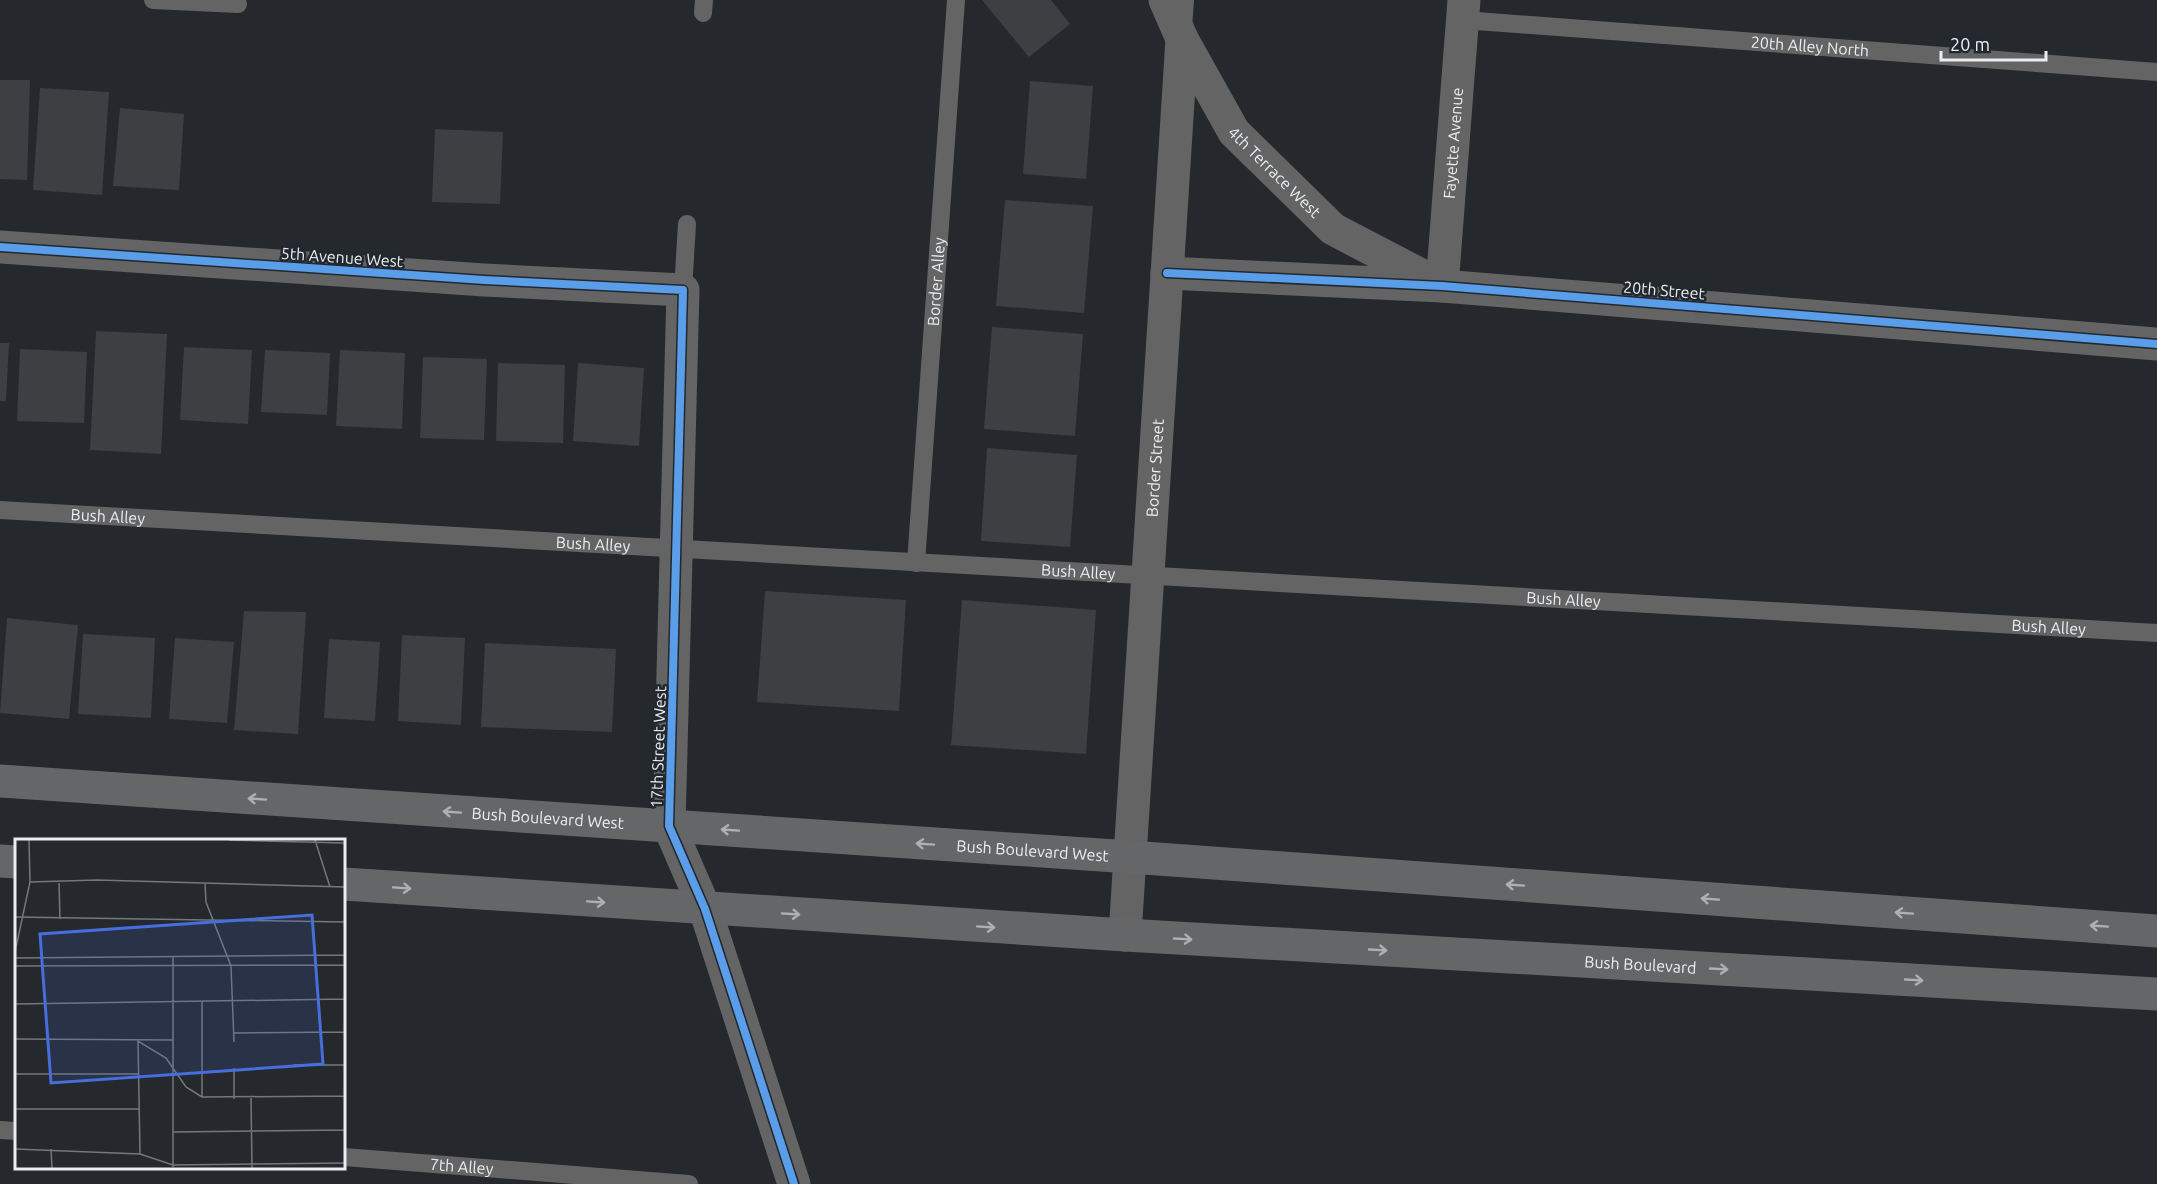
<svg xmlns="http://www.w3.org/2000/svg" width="2157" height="1184" font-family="Ubuntu,sans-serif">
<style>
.building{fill:#3d3f43}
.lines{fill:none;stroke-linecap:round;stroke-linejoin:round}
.service{stroke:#636463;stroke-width:18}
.minor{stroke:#636463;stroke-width:33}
.secondary{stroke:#656667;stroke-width:33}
.cycleway-casing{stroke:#22282f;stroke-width:11}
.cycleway{stroke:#5a9eea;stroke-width:8}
.oneway{stroke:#aeb1b4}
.labels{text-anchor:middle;stroke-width:5;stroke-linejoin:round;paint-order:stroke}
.street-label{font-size:16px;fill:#eaeef3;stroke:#22282f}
.inset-road{fill:none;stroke:#74777c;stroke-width:1.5}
.view{fill:#466edd;fill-opacity:0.15;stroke:#466edd;stroke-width:3}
.inset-edge{fill:none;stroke:#eaeef3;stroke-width:3}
</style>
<rect width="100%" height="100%" fill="#25282c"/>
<path class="building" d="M982,0h69l19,24 -41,33z
M0,80h30l-3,100 -27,-1z
M1030,81l63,5 -7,93 -63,-5z
M40,88l69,4 -7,103 -69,-5z
M120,108l64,6 -5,76 -66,-4z
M435,129l68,3 -3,72 -68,-2z
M1005,200l88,6 -9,107 -88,-7z
M992,327l91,7 -8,102 -91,-7z
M96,331l71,3 -6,120 -71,-4z
M0,343h9l-3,58h-6z
M184,347l68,3 -4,74 -68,-4z
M20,349l67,3 -3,71 -67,-2z
M265,350l65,3 -3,62 -66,-3z
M340,350l65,3 -3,76 -66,-3z
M423,357l64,2 -3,81 -64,-2z
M498,363l67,2 -2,78 -67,-2z
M578,363l66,5 -5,78 -66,-5z
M987,448l90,7 -7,92 -89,-6z
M765,591l141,9 -7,111 -142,-9z
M962,600l134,10 -10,144 -135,-9z
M244,611l62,1 -8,122 -64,-4z
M7,618l71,7 -9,94 -69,-6z
M83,634l72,4 -4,80 -73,-4z
M402,635l63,3 -4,87 -63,-4z
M175,638l59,4 -7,81 -58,-4z
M329,639l51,3 -5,79 -51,-3z
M485,643l131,6 -4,83 -131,-5z"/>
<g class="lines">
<g class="service">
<path d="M153,0l85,4"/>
<path d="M703,13l1,-13"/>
<path id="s1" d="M1463,20l694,52"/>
<path d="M1183,28l2,-28"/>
<path d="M683,290l4,-66"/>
<path id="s2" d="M0,510l2157,123"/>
<path id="s3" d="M916,563l40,-563"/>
<path d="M0,1130l16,1"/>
<path id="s4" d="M344,1157l345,27"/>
</g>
<g class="minor">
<path id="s5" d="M1165,0l17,39 52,93 99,97 109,57 22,-286"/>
<path d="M0,247l484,33 199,10 -14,536 36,83 89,275"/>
<path d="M1167,273l275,13 715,58"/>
<path id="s6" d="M1125,935l57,-896"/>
</g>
<g class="secondary">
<path id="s7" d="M0,781l1130,76 1027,74"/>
<path d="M0,861l16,1"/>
<path id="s8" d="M344,884l781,51 1032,59"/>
</g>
<g class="cycleway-casing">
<path id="cycleway" d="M0,247l484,33 199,10 -14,536 36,83 89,275
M1167,273l275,13 715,58"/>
</g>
<use href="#cycleway" class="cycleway"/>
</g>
<defs><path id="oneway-shaft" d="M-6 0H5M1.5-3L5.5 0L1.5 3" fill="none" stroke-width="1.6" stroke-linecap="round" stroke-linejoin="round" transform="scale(1.5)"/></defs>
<g class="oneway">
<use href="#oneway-shaft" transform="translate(257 799) rotate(-176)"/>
<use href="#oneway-shaft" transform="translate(452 812) rotate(-176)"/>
<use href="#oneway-shaft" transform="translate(730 830) rotate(-176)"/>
<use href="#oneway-shaft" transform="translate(925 844) rotate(-176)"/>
<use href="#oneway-shaft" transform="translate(1515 885) rotate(-176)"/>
<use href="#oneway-shaft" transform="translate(402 888) rotate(4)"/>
<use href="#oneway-shaft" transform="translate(1710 899) rotate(-176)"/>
<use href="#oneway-shaft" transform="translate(596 902) rotate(4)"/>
<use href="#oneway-shaft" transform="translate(1904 913) rotate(-176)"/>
<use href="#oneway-shaft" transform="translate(791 914) rotate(4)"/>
<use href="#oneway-shaft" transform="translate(2099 926) rotate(-176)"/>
<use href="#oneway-shaft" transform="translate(986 927) rotate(4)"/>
<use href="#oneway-shaft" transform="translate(1183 939) rotate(3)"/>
<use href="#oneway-shaft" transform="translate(1378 950) rotate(3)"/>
<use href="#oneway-shaft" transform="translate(1719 969) rotate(3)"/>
<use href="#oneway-shaft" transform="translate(1914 980) rotate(3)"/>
</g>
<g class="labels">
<g class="street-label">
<text dy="6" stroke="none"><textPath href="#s1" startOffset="348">20th Alley North</textPath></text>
<text dy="6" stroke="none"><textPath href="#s5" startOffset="554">Fayette Avenue</textPath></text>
<text dy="6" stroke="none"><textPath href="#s5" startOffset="206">4th Terrace West</textPath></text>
<text transform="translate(342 257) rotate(4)" y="6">5th Avenue West</text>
<text dy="6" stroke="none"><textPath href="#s3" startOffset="282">Border Alley</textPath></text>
<text transform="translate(1664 290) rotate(5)" y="6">20th Street</text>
<text dy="6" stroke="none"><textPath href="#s6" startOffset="468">Border Street</textPath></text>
<text dy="6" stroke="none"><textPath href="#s2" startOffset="108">Bush Alley</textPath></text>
<text dy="6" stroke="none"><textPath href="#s2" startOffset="594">Bush Alley</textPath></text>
<text dy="6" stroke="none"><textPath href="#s2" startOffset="1080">Bush Alley</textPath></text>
<text dy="6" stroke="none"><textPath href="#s2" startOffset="1566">Bush Alley</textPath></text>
<text dy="6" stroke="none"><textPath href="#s2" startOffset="2052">Bush Alley</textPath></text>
<text transform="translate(658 747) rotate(-88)" y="6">17th Street West</text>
<text dy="6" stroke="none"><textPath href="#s7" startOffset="549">Bush Boulevard West</textPath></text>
<text dy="6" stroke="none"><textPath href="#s7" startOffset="1035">Bush Boulevard West</textPath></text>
<text dy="6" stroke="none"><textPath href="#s8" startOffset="1299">Bush Boulevard</textPath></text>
<text dy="6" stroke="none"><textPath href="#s4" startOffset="118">7th Alley</textPath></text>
</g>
</g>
<g transform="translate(15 839)">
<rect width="330" height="330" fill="#25282c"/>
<path class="inset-road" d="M214,1l116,3M300,1l15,47M15,43l67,-2 248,7M44,44l1,36M190,44l1,19 25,64 3,76M0,78l330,5M0,113l15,-70 -1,-42M330,114v184M158,117v211M0,119l330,-3M0,127l330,-1M187,162v96M0,165l330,-5M219,194l111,-1M0,200l158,1M278,226h52M219,229v31M0,235h123M236,259l1,70M0,270h124M158,293l172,-2M0,310l125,5 33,11 172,-2M36,310l1,19M125,315l-2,-113 28,17 20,29 16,10 143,-1"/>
<path class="view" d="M297,76l11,149 -272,19 -11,-149z"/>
<rect width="330" height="330" class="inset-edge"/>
</g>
<path d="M1941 51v9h105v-9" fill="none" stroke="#eaeef3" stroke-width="3"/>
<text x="1950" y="51" font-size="18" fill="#eaeef3" stroke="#22282f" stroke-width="4.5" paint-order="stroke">20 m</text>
</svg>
